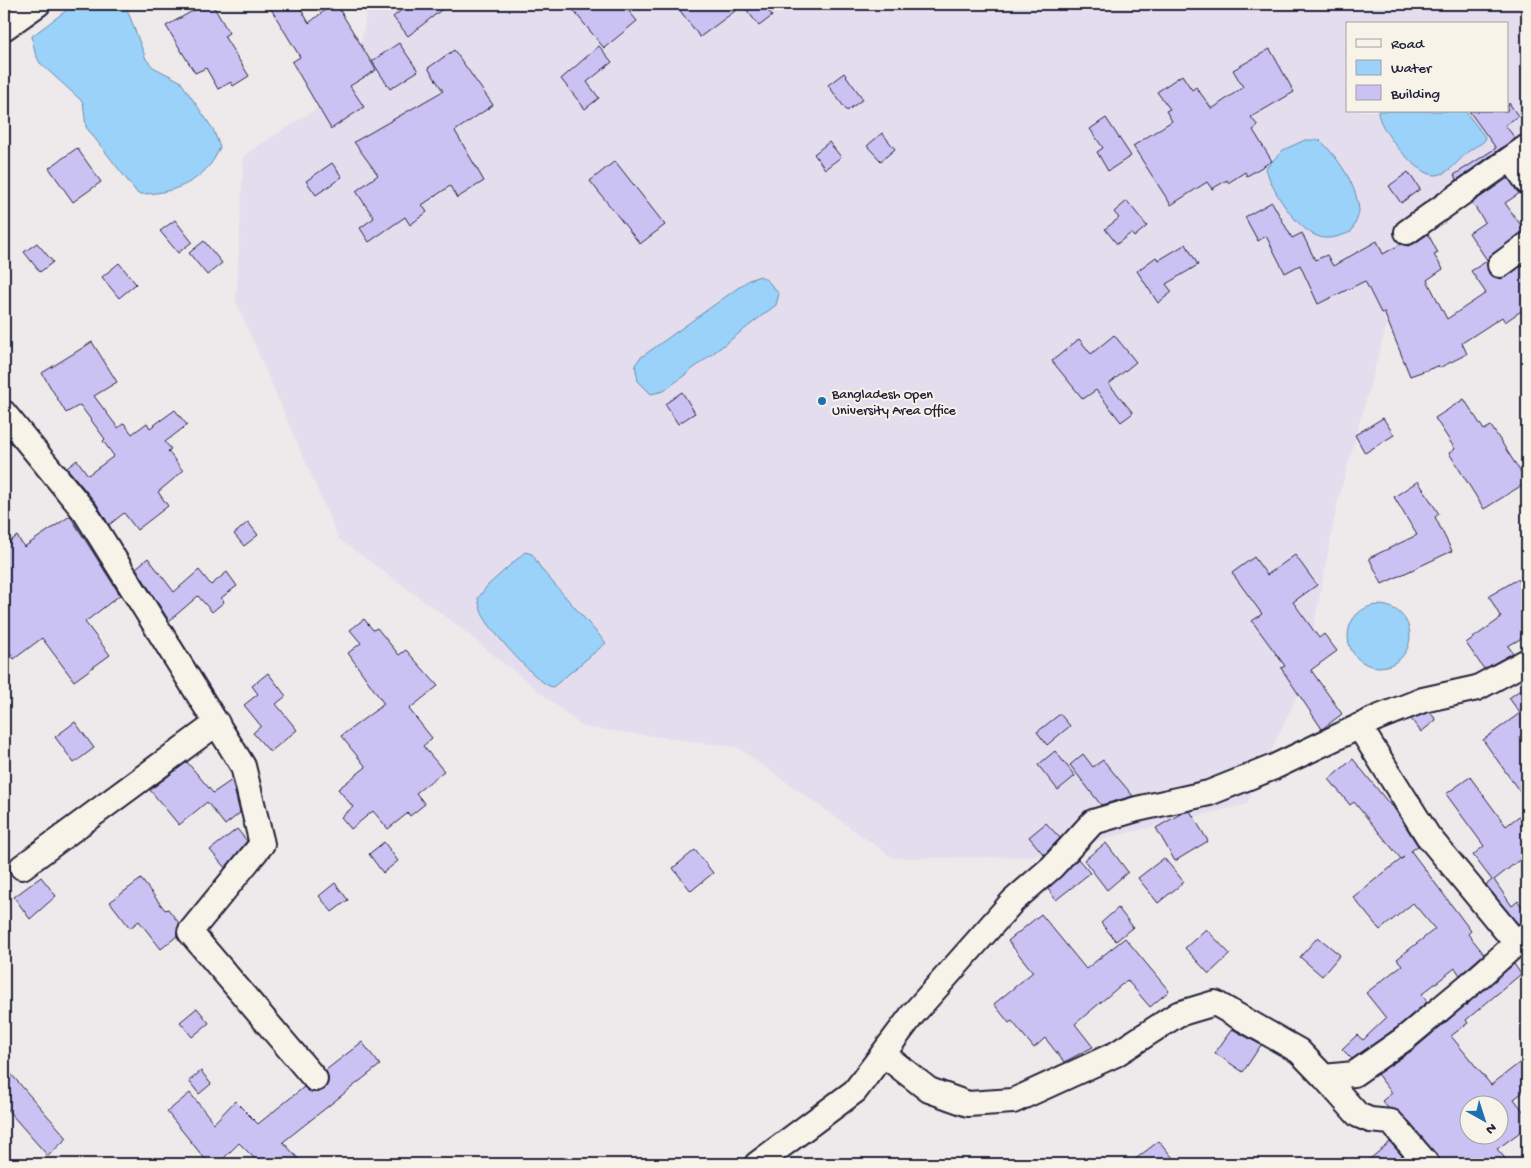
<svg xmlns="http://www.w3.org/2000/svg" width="1531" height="1168" font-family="'Gochi Hand',sans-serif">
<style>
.built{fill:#e4dded;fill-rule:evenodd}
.water{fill:#9ad2f9;stroke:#6a8cad}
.building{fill:#cbc2f4;stroke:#22223b;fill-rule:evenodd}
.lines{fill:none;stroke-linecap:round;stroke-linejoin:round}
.minor-casing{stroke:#22223b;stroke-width:28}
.minor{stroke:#f7f3e8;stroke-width:24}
.poi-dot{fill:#1f6fb2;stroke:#f7f3e8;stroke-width:2}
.labels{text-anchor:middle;stroke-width:4;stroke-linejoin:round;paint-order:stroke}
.poi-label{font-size:14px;fill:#22223b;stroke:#f7f3e8;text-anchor:start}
</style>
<rect width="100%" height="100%" fill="#eee9ea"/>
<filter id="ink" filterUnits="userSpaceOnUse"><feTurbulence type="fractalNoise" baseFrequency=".02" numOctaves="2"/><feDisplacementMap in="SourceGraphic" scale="10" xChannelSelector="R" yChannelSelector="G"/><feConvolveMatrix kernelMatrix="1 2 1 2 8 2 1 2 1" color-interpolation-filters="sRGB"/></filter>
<g filter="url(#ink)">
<path class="built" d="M368,4h1159v151l-116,83 -73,262 -35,182 -56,122 -218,53 -136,1 -156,-111 -154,-20 -130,-105 -114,-83 -103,-237 8,-147 124,-79 -8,-26zM1347,24h160v87h-160z"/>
<path class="water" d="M75,4h50l21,55 7,8 27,14 33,48 7,18c-13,34 -48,48 -82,47l-52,-67 -3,-25 -43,-39 -5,-10 -3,-17z
M1378,111h87l20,26v3c-4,5 -8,5 -13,9 -12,7 -21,26 -37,26 -18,0 -58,-47 -57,-64z
M1305,140h15c18,18 36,43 39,70 0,7 -5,16 -8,22 -11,4 -23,9 -34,4 -22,-9 -46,-46 -51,-68l17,-18z
M760,276l8,5 11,13 -3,11 -112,86 -13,3 -13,-13 -3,-16 5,-7 109,-78z
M525,552l7,2 10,16 64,73 -53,44c-13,0 -66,-60 -71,-74 -2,-4 -3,-10 -4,-15l10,-13z
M1348 636a31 31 0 1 1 62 0a31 31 0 1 1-62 0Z"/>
<path class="building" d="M205,4h7l17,29 -5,3 25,40 -16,10 -2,-4 -13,7 -12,-21 -11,5 -29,-47z
M268,4h30l11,19 21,-17 3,4 5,-3 38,63 -26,16 14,21 -33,22 -39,-67 8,-5z
M409,4h40l-41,32 -15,-19z
M568,4h55l14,17 -33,27z
M675,4h88l9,12 -13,10 -16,-21 -43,32z
M399,43l19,28 -28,18 -18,-28z
M599,46l13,16 -25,20 12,16 -14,11 -24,-30z
M1270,49l24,43 -43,25 7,9 -5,4 19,31 -25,15 -2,-4 -17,11 -1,-3 -15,9 -5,-7 -36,23 -38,-59 39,-25 -6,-10 4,-2 -13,-17 25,-17 10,15 4,-3 16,22 31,-22 -10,-17z
M454,50l39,55 -38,26 29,50 -27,17 -7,-12 -28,19 5,7 -17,13 -5,-8 -36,25 -9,-14 14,-10 -18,-27 22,-16 -24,-33 89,-51 -15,-23z
M844,73l19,26 -16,12 -19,-26z
M1509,103l9,13 -13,9 10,13 -58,42 -3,-5 42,-27 -27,-37h38z
M1106,118l25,38 -23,15 -11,-19 6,-4 -13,-19z
M882,133l13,16 -14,12 -14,-15z
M829,142l12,15 -16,12 -11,-15z
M77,148l24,34 -28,20 -24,-34z
M615,161l50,64 -25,19 -50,-63z
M332,163l10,14 -26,18 -10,-14z
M1408,172l12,17 -19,14 -12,-17z
M1508,178l12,15 -15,10 20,28 -33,23 -5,6 -18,-27 16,-11 -13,-19z
M1127,201l20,25 -13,11 -3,-4 -14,11 -12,-15 14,-11 -5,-6z
M1272,202l20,36 10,-5 13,27 12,-5 6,11 44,-25 6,13 18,-10 7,2 7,-3 13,-9 10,19 -4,2 9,14 -16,11 20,39 39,-26 -15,-22 16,-10 2,13 12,5 26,-17v45l-22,15 -3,-5 -40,26 5,11 -28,14 -1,-2 -28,10 -26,-64 -3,1 -16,-32 -47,23 -18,-39 -15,8 -19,-37 -8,5 -13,-24z
M175,220l17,22 -14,11 -18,-22z
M204,241l18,22 -15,12 -18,-22z
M37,243l16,19 -13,10 -16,-20z
M1186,244l12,21 -32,19 6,8 -14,11 -21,-32 19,-14 3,3z
M119,263l17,21 -17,14 -17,-21z
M1114,335l22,27 -27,22 24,29 -12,9 -25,-32 -13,9 -31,-38 27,-22 12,15z
M92,342l25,40 -23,14 24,32 6,-5 8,11 15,-11 3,5 25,-18 12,15 -22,17 6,7 -3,2 15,20 -25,21 10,14 -31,24 -13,-17 -15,12 -13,-22 -29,-35 10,-8 11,15 26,-19 -11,-15 2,-2 -25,-34 -14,8 -24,-40z
M682,392l13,21 -17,11 -13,-20z
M1464,399l20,31 7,-4 36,56 -43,27 -35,-56 6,-4 -20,-31z
M1383,418l11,17 -29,18 -10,-18z
M1418,481l21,33 -4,3 17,34 -70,33 -13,-26 48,-23 -23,-38z
M70,516l50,79 -35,27 25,33 -36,26 -32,-43 -28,21 -10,-15v-98l13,-10 7,11z
M248,522l10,13 -14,11 -10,-12z
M1295,555l22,30 -24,17 26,36 5,-4 13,17 -26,19 31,44 -20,15 -41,-61 4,-2 -33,-45 10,-7 -30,-41 22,-16 13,18z
M148,558l26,34 25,-22 12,15 16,-13 10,14 -16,12 3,4 -12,10 -14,-16 -29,25 -33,-53z
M1518,579l9,15v41l-19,11 5,7 -29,16 -18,-26 35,-25 -12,-22z
M364,619l9,11 4,-2 22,27 7,-5 32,36 -29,23 23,29 -9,8 21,25 -28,22 9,11 -15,12 -2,-3 -20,16 -15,-18 -22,18 -10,-12 12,-10 -15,-18 28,-22 -25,-31 43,-32 -36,-51 13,-10 -11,-13z
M268,673l18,23 -10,8 21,26 -27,22 -17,-19 8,-7 -17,-21 14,-11 -6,-8z
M1527,685v46l-8,6 8,11v54l-44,-62 37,-27 -11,-15z
M1430,712l6,8 -15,12 -10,-13z
M1060,714l10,12 -23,19 -10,-13z
M75,722l19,26 -20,15 -19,-26z
M1055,751l20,25 -17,14 -20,-25z
M1083,754l10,13 10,-7 30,36 -32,9 -31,-40z
M1353,759l38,47 1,-1 26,41 -7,5 60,80 -3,3 16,20 -24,21 -5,-7 -33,26 5,8 -31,26 -44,31 -10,-10 15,-14 6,5 23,-22 -20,-25 36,-28 -5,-6 38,-30 -22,-26 -33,27 -27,-33 51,-40 -3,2 -47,-57 -4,3 -21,-26z
M187,762l26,31 19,-13 8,33 -15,12 -18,-23 -28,23 -29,-35z
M1470,777l36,49 21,-16v44l-33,26 18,26 6,-5 9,13v7l-9,3 -32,-39 6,-5 -19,-25 11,-9 -38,-52z
M1190,811l18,30 -33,20 -19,-33 26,-15z
M1046,823l14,15 -16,17 -15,-18z
M237,829l10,12 -22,27 -15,-18z
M384,842l14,19 -15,12 -14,-19z
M1106,843l22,29 -21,18 -23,-30z
M695,850l18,23 -22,18 -18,-23z
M1164,858l20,24 -26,21 -20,-25z
M1078,859l12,14 -34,27 -8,-11z
M41,877l15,19 -26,23 -16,-22z
M141,879l24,31 3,-1 11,14 -2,13 -16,13 -22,-28 -9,7 -20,-26z
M335,883l13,17 -16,12 -13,-16z
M1118,908l15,19 -17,14 -15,-18z
M1041,914l45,55 39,-31 44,53 -19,16 -23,-27 -52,44 18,23 -29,15 -19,-24 -11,10 -22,-27 -3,2 -15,-19 39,-32 -25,-31z
M1206,929l24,25 -21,20 -24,-26z
M1318,937l22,18 -18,21 -22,-19z
M1514,964l7,10 -55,46 2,3 -17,13 40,49 36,-28v32l-13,10 13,17v11l-30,22 13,15h-70l-3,-9 -36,-42 -13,-5 -6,-7 10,-8 -15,-19 36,-24zM1468,1106h30v30h-30z
M197,1008l12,15 -17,14 -12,-15z
M1232,1029l29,16 -18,27 -28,-19z
M362,1042l18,23 -97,77 20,22h-43l-21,-21 -21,21h-9l-42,-52 23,-19 24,30 21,-22 23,23 46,-37 7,5 13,-2 4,-7 -2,-13z
M4,1066l63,72 -19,18 -44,-50z
M201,1071l10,13 -12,10 -10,-13z
M1159,1141l19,23h-49z
M1390,1142l19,22h-45z"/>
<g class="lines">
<g class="minor-casing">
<path id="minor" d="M4,28l34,-24
M1519,170l8,12
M1407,232l120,-85
M1500,265l27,-20
M4,413l81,99 158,254 19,78 -72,88 125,147
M1359,726l69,110 89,108
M22,867l195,-144
M883,1054l46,36 39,14 45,-3 103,-47 62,-40 37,-11 84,48 25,26 30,-3 50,-35 77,-64 46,-41
M1324,1077l34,38 12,5 21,2 36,42
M757,1164l98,-73 58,-77 100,-113 39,-34 41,-45 44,-13 72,-16 65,-26 103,-49 46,-18 54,-12 50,-27"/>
</g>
<use href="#minor" class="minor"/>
</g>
</g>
<circle class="poi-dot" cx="822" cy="401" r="5"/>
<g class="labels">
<g class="poi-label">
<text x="832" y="398">Bangladesh Open<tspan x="832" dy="16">University Area Office</tspan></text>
</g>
</g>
<rect width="1531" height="1168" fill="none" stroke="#f7f3e8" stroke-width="20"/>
<rect x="10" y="10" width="1511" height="1148" fill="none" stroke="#22223b" stroke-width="2" filter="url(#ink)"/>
<rect x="1346" y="22" width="162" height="90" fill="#f7f3e8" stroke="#a29fa3"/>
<rect x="1356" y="39" width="25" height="8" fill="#f7f3e8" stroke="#a29fa3"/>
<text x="1391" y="48" font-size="15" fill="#22223b">Road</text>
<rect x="1356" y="60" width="25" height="15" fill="#9ad2f9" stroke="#a29fa3"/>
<text x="1391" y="72" font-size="15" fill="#22223b">Water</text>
<rect x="1356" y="85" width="25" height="15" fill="#cbc2f4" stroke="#a29fa3"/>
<text x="1391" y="98" font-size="15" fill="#22223b">Building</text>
<g transform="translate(1484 1120) rotate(141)"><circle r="24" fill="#f7f3e8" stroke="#a29fa3"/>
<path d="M0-4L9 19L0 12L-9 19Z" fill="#1f6fb2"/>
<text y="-8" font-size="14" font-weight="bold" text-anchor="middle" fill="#22223b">N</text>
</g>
</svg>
